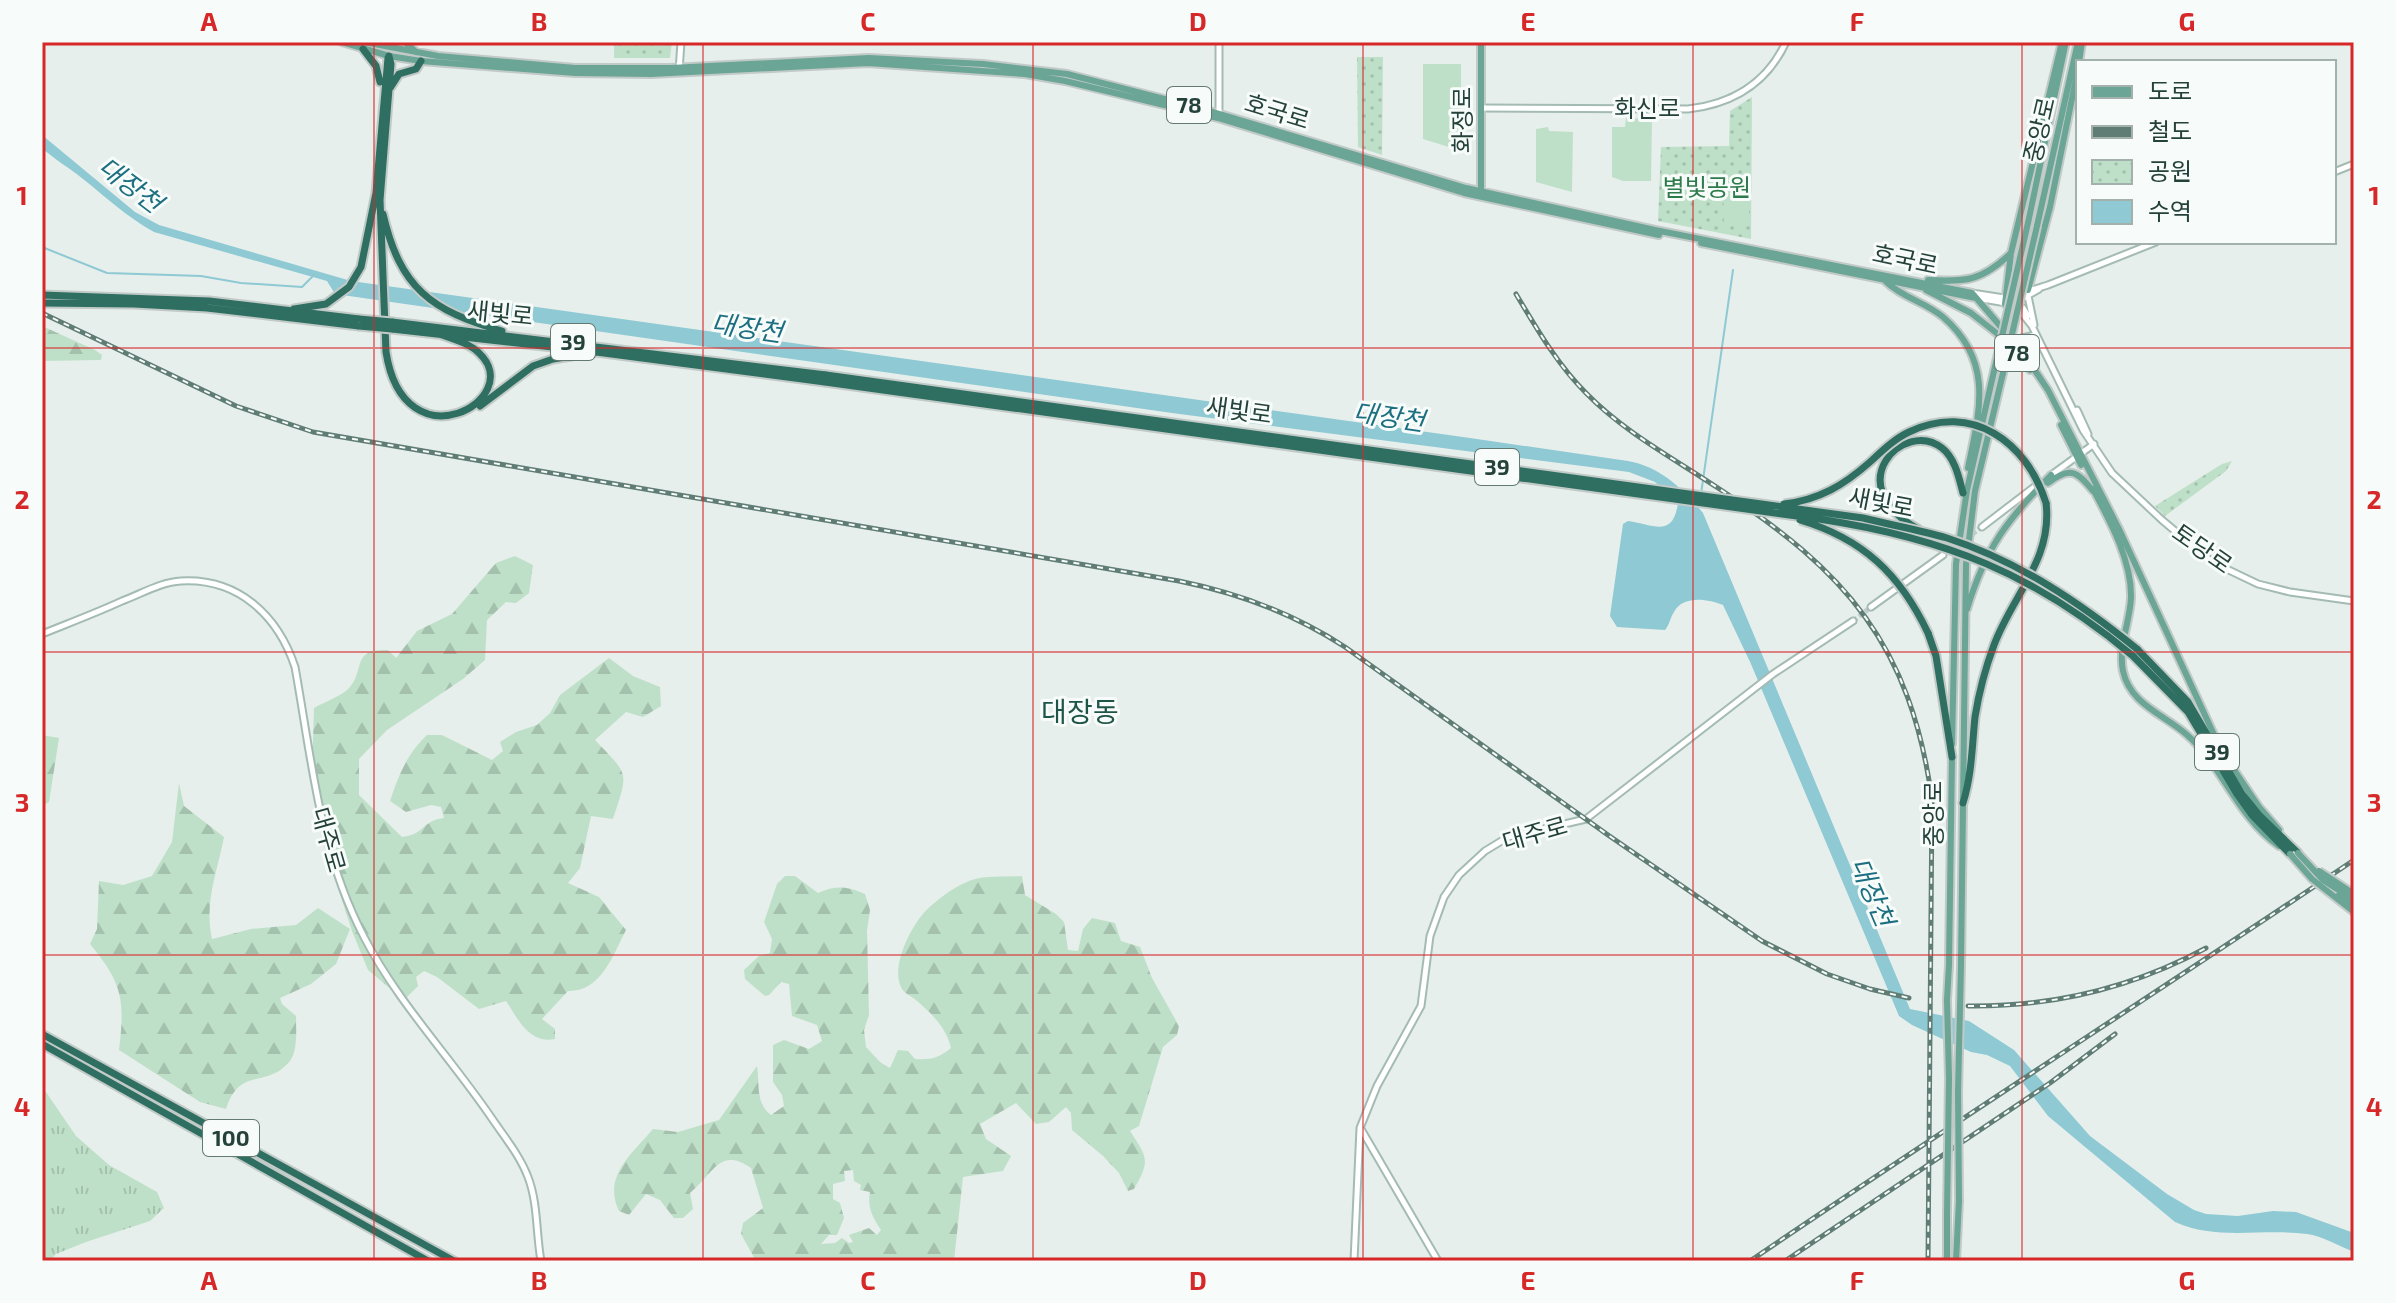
<svg xmlns="http://www.w3.org/2000/svg" width="2396" height="1303" font-family="'Exo 2','Noto Sans KR',sans-serif">
<style>
.grass{fill:url(#grass-tufts)}
.forest{fill:url(#forest-firs);fill-rule:evenodd}
.park{fill:url(#park-dots)}
.garden{fill:#bfe0c8}
.water{fill:#8ec9d4}
.lines{fill:none;stroke-linecap:round;stroke-linejoin:round}
.stream{stroke:#8ec9d4;stroke-width:2}
.secondary-tunnel{stroke:#bfccc8;stroke-width:5;stroke-dasharray:5 2.5;stroke-linecap:butt}
.secondary-casing{stroke:#a4bbb3;stroke-width:9}
.primary-casing{stroke:#c2cac8;stroke-width:10}
.highway-casing{stroke:#c2cac8;stroke-width:11}
.secondary{stroke:#fff;stroke-width:5}
.primary{stroke:#6aa596;stroke-width:6}
.highway{stroke:#2f6f62;stroke-width:7}
.rail-casing{stroke:#5f7d75;stroke-width:5}
.rail{stroke:#f7fbf9;stroke-width:2;stroke-dasharray:6;stroke-linecap:butt}
.primary-bridge-casing{stroke:#c2cac8;stroke-width:10;stroke-linecap:butt}
.highway-bridge-casing{stroke:#c2cac8;stroke-width:11;stroke-linecap:butt}
.primary-bridge{stroke:#6aa596;stroke-width:6}
.highway-bridge{stroke:#2f6f62;stroke-width:7}
.grid{fill:none;stroke:#d62828;stroke-width:2;stroke-opacity:0.55}
.labels{text-anchor:middle;stroke-width:6;stroke-linejoin:round;paint-order:stroke}
.shield{fill:#f7fbf9;stroke:#637a73;stroke-width:2}
.shield-label{font-size:22px;font-weight:bold;fill:#24423a}
.street-label{font-size:24px;fill:#24423a;stroke:#f7fbf9}
.park-label{font-size:24px;fill:#2d7a4b;stroke:#f7fbf9}
.water-label{font-size:26px;font-style:italic;fill:#1c6f80;stroke:#f7fbf9}
.quarter-label{font-size:28px;fill:#1f5548;stroke:#f7fbf9}
.neatline{fill:none;stroke:#d62828;stroke-width:3}
.grid-label{font-size:26px;text-anchor:middle;font-weight:bold;fill:#d62828}
</style>
<defs>
<pattern id="grass-tufts" width="24" height="20" patternUnits="userSpaceOnUse" patternTransform="scale(2)"><rect width="24" height="20" fill="#bfe0c8"/><path d="M3 7l-1-3M5 7V3M7 7l1-3M15 17l-1-3M17 17v-4M19 17l1-3" fill="none" stroke="#a4c1ad"/></pattern>
<pattern id="forest-firs" width="22" height="20" patternUnits="userSpaceOnUse" patternTransform="scale(2)"><rect width="22" height="20" fill="#bfe0c8"/><path d="M5 1l3.5 6h-7zM16 11l3.5 6h-7z" fill="#a4c1ad"/></pattern>
<pattern id="park-dots" width="8" height="8" patternUnits="userSpaceOnUse" patternTransform="scale(2)"><rect width="8" height="8" fill="#bfe0c8"/><path d="M2 2h.1M6 6h.1" fill="none" stroke="#a4c1ad" stroke-width="1.8" stroke-linecap="round"/></pattern>
</defs>
<rect width="100%" height="100%" fill="#e6efeb"/>
<path class="grass" d="M42,1091l4,1 30,44 33,29 48,27 7,16 -14,13 -64,21 -30,12 -6,7h-8z"/>
<path class="forest" d="M42,326l53,24 7,5 -1,5 -59,1z
M515,556l18,9 -4,28 -13,10 -10,-1 -19,18 -2,40 -22,19 -76,51 -28,29v36l43,42c24,-3 19,-16 42,-19l-3,-11 -10,-2 -25,7 -16,-11c9,-27 17,-47 37,-66h15l50,25 11,-9 -3,-9 16,-10 21,-7 13,-12 10,-18 49,-37 24,18 27,11 1,19 -18,11 -17,-5 -31,28c34,36 34,30 18,79l-22,-3 -11,52 -12,15 31,14 27,33c-13,25 -25,62 -58,61l-26,28 13,10v10c-26,5 -37,-20 -49,-38l-27,8 -42,-32 -13,-6 -8,6 2,9 -14,14 -36,-30 -16,-39 -28,-86 -12,-69 2,-68c10,-6 28,-12 35,-20 17,-18 1,-39 39,-38l8,8 21,-27 35,-17 44,-51z
M42,735l17,3 -10,64 -7,4z
M179,783l5,23 40,31c-7,37 -20,64 -12,102l39,-10 45,-4 22,-17 32,21 -14,35 -25,20 -31,14 2,6 14,12c0,13 2,34 -6,45 -24,29 -50,4 -64,48l-26,-7 -81,-52c6,-50 4,-66 -29,-106l7,-15 2,-48 24,4 29,-9 20,-34z
M785,876h10l23,17c18,-8 29,-7 47,1l5,16 -3,21 2,84 -5,15 2,17 14,15 10,6 8,-18 10,1 7,8c16,1 24,-1 36,-11 -5,-21 -19,-34 -35,-48 -5,-4 -11,-6 -14,-11 -12,-20 7,-58 20,-74 11,-13 34,-30 50,-35 14,-5 35,-3 50,-4l3,19 31,19 8,8 4,28 10,1 5,-22 9,-11 23,5 6,18 19,6 12,31 27,48 -2,9 -14,12 -24,79 -9,5c17,26 21,29 4,58l-6,2 -9,-18 -16,-17 -31,-26 -1,-17 -5,-6 -17,15 -13,2 -20,-21 -36,21 6,15 25,17 -8,15 -40,6 -9,84h-198l-15,-27 2,-11 20,-15 -12,-40c-31,-22 -38,6 -61,25l3,16 -10,9h-9l-14,-18 -14,-6 -17,21 -10,-4c-17,-35 14,-58 34,-82l25,3 41,-12 38,-54c3,18 -2,37 14,49l13,-9 -2,-11 -9,-13v-37l11,-5 25,9 13,-8 -5,-16 -25,-9 -3,-32 -8,-2 -12,13 -4,1 -20,-17 -1,-9 15,-14 11,-3 2,-14 -8,-17 13,-38zM853,1170l1,11 7,4 -1,5 10,2c-3,16 3,26 11,38l-4,5 -8,-7 -20,7 4,7 -4,1 -7,-5 -7,5 -14,1 8,-9h8l7,-17 -4,-15 -7,-4v-15l12,-3 -1,-10z"/>
<path class="park" d="M614,42h58l-2,16h-56z
M1357,57h26l-1,98 -24,-8z
M1752,97l-1,142 -93,-18 3,-74 68,-1 1,-35z
M2232,461l-6,10 -61,45 -10,-10 67,-42z"/>
<path class="garden" d="M1423,64h38v78h-11l-1,5 -26,-8z
M1626,118l26,1 -1,62h-28l-11,-4v-50h13z
M1548,127l1,4 24,1 -1,60 -36,-10v-53z
M1723,183h26v41h-25z"/>
<path class="water" d="M42,135l93,77 24,13 192,56 1119,157 158,23c33,6 55,28 75,52l207,496 59,12 45,29 76,86 77,58 27,16 12,4 32,2 35,-5 23,1 58,21v19c-15,-6 -32,-16 -47,-18 -45,-6 -91,7 -132,-12l-127,-106 -38,-50 -23,-11 -16,-3 -59,-27 -13,-9 -148,-352 -28,-59c-15,-6 -40,-10 -49,7 -4,6 -4,12 -9,18l-48,-3 -7,-11 13,-92 5,-3c27,4 45,17 50,-18l-23,-21 -26,-10 -457,-59 -837,-119 -8,-13 -173,-49c-27,-15 -47,-34 -71,-53 -13,-11 -28,-19 -41,-31z"/>
<g class="lines">
<path class="stream" d="M42,247l65,26 94,3 40,7 61,4 12,-12
M1701,494l32,-224"/>
<path class="secondary-tunnel" d="M1960,543l22,-16
M1853,621l18,-14"/>
<g class="secondary-casing">
<path id="secondary" d="M1219,42v71
M679,71l2,-29
M1481,108l207,1c44,-5 79,-26 98,-67
M2334,172l20,-8
M1972,293l32,5 12,-3 32,-10 108,-43
M2028,296l6,29
M1977,298l29,5
M2009,300l14,8 5,8
M2020,300l19,-11
M2008,305l12,6 12,15 51,104 29,43 50,47 50,42 46,22 32,8 64,9
M2022,350v-12l13,-3
M2077,410l11,24
M2050,476l44,-32
M1982,527l56,-43
M1871,607l72,-52
M42,634c27,-11 54,-21 80,-33 19,-7 39,-19 59,-20 58,-3 97,35 114,86 17,94 24,184 69,270 34,66 88,122 129,183 13,19 27,36 35,57 10,26 8,56 13,84
M1361,1129l77,132
M1354,1261l6,-133 17,-42 44,-80 9,-70 14,-39 15,-22 26,-24 23,-14 78,-18 187,-145 80,-53"/>
</g>
<g class="primary-casing">
<path id="primary" d="M342,42l47,14 32,5 154,12 76,1 217,-11 157,11 40,7 153,37 246,75 195,42
M364,42l74,14 137,12h96l198,-10 114,6 84,10 136,35 263,79 189,42 317,63 52,61 24,36 71,139 103,223 37,55 20,23
M405,42l11,10
M1481,42v152
M2079,62l3,-20
M2028,223l37,-177
M2037,226l41,-184
M1701,243l275,55
M1884,280c17,17 41,22 59,37 51,44 37,93 25,151
M1928,280c38,2 54,1 83,-27
M1926,290l45,23 33,26
M2028,290l22,-83 28,-138
M2005,304l6,-51 51,-211
M2015,350l15,20
M2061,425l20,40
M2048,483c22,-17 29,-12 45,8
M2093,489c17,32 39,72 38,109 -1,23 -13,49 -8,73 7,33 40,43 63,63 37,32 51,83 93,112
M1967,609c19,-62 40,-89 84,-134
M1952,744l4,-180 11,-74 27,-119
M1949,965l3,-210
M1961,966l5,-402 9,-73 28,-118
M1947,1214v47
M1956,1261l3,-60"/>
</g>
<g class="highway-casing">
<path id="highway" d="M363,49l13,17 4,16
M389,56l2,8 -11,136 6,152c18,116 142,47 93,1 -10,-10 -26,-14 -40,-19
M390,88l9,-14 17,-5 5,-8
M383,214c17,74 48,97 119,117
M42,295l167,6 150,18
M42,303l92,1 73,4 152,18
M294,309l32,-5 23,-17 12,-20 15,-74 12,-135
M392,322l434,53
M392,329l204,23 229,30
M480,406l53,-40 20,-7 43,-7
M1918,529c-80,-44 -14,-111 24,-81 13,10 17,30 21,45
M1928,633l8,23 16,101
M2137,649l51,53 54,92 17,21 39,38
M2133,656l55,56 49,82 15,21 38,39
M1963,803c9,-29 9,-57 12,-86 4,-25 10,-48 19,-72 18,-49 59,-86 52,-142
M42,1034l412,227
M42,1044l386,217"/>
</g>
<use href="#secondary" class="secondary"/>
<use href="#primary" class="primary"/>
<use href="#highway" class="highway"/>
<g class="rail-casing">
<path id="rail" d="M1516,294c21,35 41,70 70,99 38,39 87,65 132,95 128,83 193,157 214,312l-4,461
M42,313l194,93 77,26 866,149c59,12 114,32 166,66l263,188 154,106 65,33 43,15 39,9
M1968,1006c84,1 164,-18 238,-58
M1750,1261c200,-136 403,-266 604,-401
M1785,1261l265,-178 65,-49"/>
</g>
<use href="#rail" class="rail"/>
<g class="primary-bridge-casing">
<path id="primary-bridge" d="M1994,371l34,-148
M2003,373l34,-147
M2298,853l25,27 31,20
M2290,854l22,25 42,33
M2319,871l35,23
M2338,896l16,10
M1959,1201l-1,-109 3,-126
M1947,1214l2,-136 -2,-78 2,-35"/>
</g>
<g class="highway-bridge-casing">
<path id="highway-bridge" d="M359,319l33,3
M359,326l33,3
M826,375l1037,143c28,7 56,12 84,20 71,23 132,64 190,111
M825,382l994,137c126,19 216,55 314,137
M1784,504c35,-4 60,-19 86,-42 12,-11 24,-23 39,-30 63,-30 118,10 137,71
M1800,520c63,19 100,54 128,113"/>
</g>
<use href="#primary-bridge" class="primary-bridge"/>
<use href="#highway-bridge" class="highway-bridge"/>
</g>
<path class="grid" d="M374,42v1219M703,42v1219M1033,42v1219M1363,42v1219M1693,42v1219M2022,42v1219M42,348h2312M42,652h2312M42,955h2312"/>
<g class="labels">
<g class="shield">
<rect x="1167" y="87" width="44" height="36" rx="6"/>
<rect x="551" y="324" width="44" height="36" rx="6"/>
<rect x="1995" y="335" width="44" height="36" rx="6"/>
<rect x="1475" y="449" width="44" height="36" rx="6"/>
<rect x="2195" y="734" width="44" height="36" rx="6"/>
<rect x="203" y="1120" width="56" height="36" rx="6"/>
</g>
<g class="shield-label">
<text x="1189" y="113">78</text>
<text x="573" y="350">39</text>
<text x="2017" y="361">78</text>
<text x="1497" y="475">39</text>
<text x="2217" y="760">39</text>
<text x="231" y="1146">100</text>
</g>
<g class="street-label">
<text x="1647" y="117">화신로</text>
<text transform="translate(1277 112) rotate(17)" y="8">호국로</text>
<text transform="translate(1463 120) rotate(-90)" y="8">화정로</text>
<text transform="translate(2040 130) rotate(-77)" y="8">중앙로</text>
<text transform="translate(1905 260) rotate(12)" y="8">호국로</text>
<text transform="translate(500 314) rotate(6)" y="8">새빛로</text>
<text transform="translate(1239 411) rotate(8)" y="8">새빛로</text>
<text transform="translate(1881 503) rotate(11)" y="8">새빛로</text>
<text transform="translate(2202 549) rotate(35)" y="8">토당로</text>
<text transform="translate(1934 814) rotate(-90)" y="8">중앙로</text>
<text transform="translate(1535 834) rotate(-16)" y="8">대주로</text>
<text transform="translate(328 840) rotate(74)" y="8">대주로</text>
</g>
<g class="park-label">
<text x="1707" y="196">별빛공원</text>
</g>
<g class="water-label">
<text transform="translate(130 185) rotate(37)" y="9">대장천</text>
<text transform="translate(747 328) rotate(8)" y="9">대장천</text>
<text transform="translate(1389 417) rotate(8)" y="9">대장천</text>
<text transform="translate(1872 892) rotate(67)" y="9">대장천</text>
</g>
<g class="quarter-label">
<text x="1080" y="722">대장동</text>
</g>
</g>
<rect width="2396" height="1303" fill="none" stroke="#f7fbf9" stroke-width="88"/>
<rect x="2076" y="60" width="260" height="184" fill="#f7fbf9" stroke="#a3b1ad" stroke-width="2"/>
<rect x="2092" y="86" width="40" height="12" fill="#6aa596" stroke="#a3b1ad" stroke-width="2"/>
<text x="2148" y="100" font-size="24" fill="#24423a">도로</text>
<rect x="2092" y="126" width="40" height="12" fill="#5f7d75" stroke="#a3b1ad" stroke-width="2"/>
<text x="2148" y="140" font-size="24" fill="#24423a">철도</text>
<rect x="2092" y="160" width="40" height="24" fill="url(#park-dots)" stroke="#a3b1ad" stroke-width="2"/>
<text x="2148" y="180" font-size="24" fill="#24423a">공원</text>
<rect x="2092" y="200" width="40" height="24" fill="#8ec9d4" stroke="#a3b1ad" stroke-width="2"/>
<text x="2148" y="220" font-size="24" fill="#24423a">수역</text>
<rect x="44" y="44" width="2308" height="1215" class="neatline"/>
<g class="grid-label">
<text x="209" y="31">A</text>
<text x="539" y="31">B</text>
<text x="868" y="31">C</text>
<text x="1198" y="31">D</text>
<text x="1528" y="31">E</text>
<text x="1857" y="31">F</text>
<text x="2187" y="31">G</text>
<text x="22" y="205">1</text>
<text x="2374" y="205">1</text>
<text x="22" y="509">2</text>
<text x="2374" y="509">2</text>
<text x="22" y="812">3</text>
<text x="2374" y="812">3</text>
<text x="22" y="1116">4</text>
<text x="2374" y="1116">4</text>
<text x="209" y="1290">A</text>
<text x="539" y="1290">B</text>
<text x="868" y="1290">C</text>
<text x="1198" y="1290">D</text>
<text x="1528" y="1290">E</text>
<text x="1857" y="1290">F</text>
<text x="2187" y="1290">G</text>
</g>
</svg>
